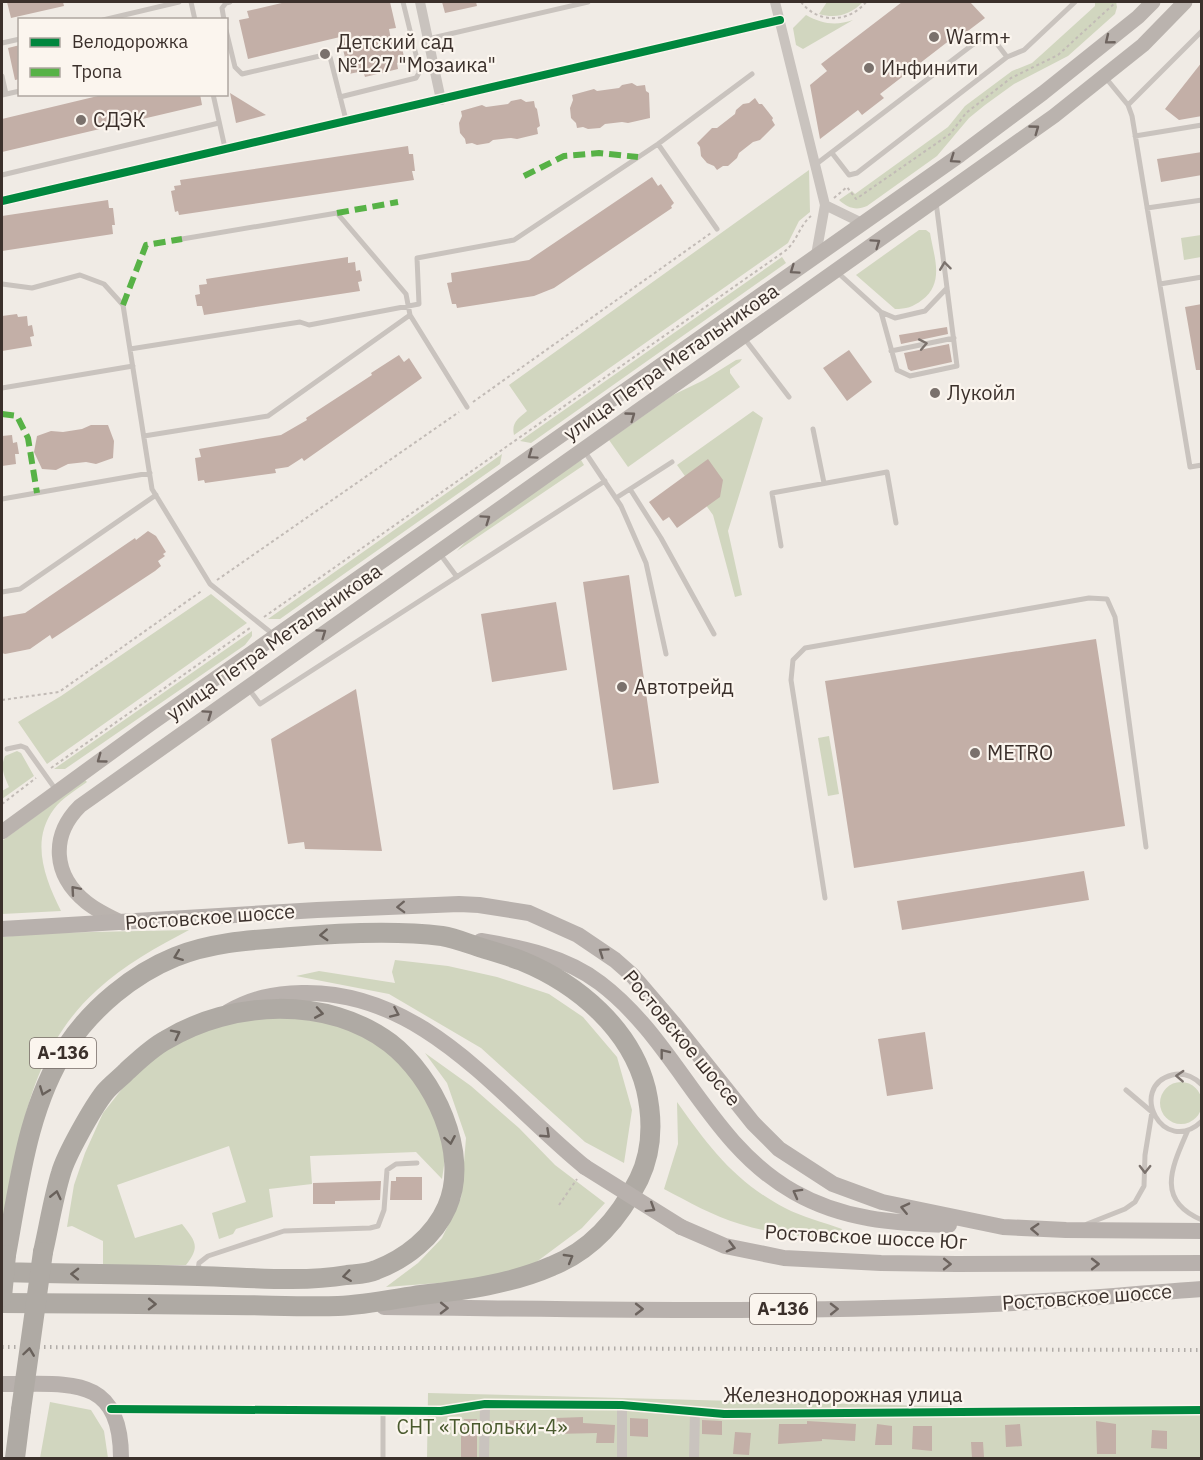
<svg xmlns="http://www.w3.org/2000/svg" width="1203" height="1460" font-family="'IBM Plex Sans',sans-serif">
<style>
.green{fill:#d1d6bf}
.building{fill:#c3afa7}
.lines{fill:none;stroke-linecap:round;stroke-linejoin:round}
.path{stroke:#c2bbb6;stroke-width:2;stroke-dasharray:3 3;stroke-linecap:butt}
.lane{stroke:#c9c3be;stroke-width:5}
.street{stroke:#c9c3be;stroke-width:10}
.secondary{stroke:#bab3ae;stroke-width:15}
.primary{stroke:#b8b1ad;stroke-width:16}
.highway{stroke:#afaaa4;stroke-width:20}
.rail{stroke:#b1aca8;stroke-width:4;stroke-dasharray:1.5 4.5;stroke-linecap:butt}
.primary-bridge{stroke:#b8b1ad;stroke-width:16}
.highway-bridge{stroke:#afaaa4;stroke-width:20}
.quiet{stroke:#57b246;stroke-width:6;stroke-dasharray:12 6;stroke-linecap:butt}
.cycleway-casing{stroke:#fbf5ee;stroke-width:11}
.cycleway{stroke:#00873e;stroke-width:8}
.oneway{stroke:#6e645f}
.oneway2{stroke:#7b726d}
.oneway3{stroke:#6d645f}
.oneway4{stroke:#69615b}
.poi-dot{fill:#7a716c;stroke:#fbf5ee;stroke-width:2}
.labels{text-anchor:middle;stroke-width:4.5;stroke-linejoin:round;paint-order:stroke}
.shield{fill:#fbf5ee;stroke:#756b66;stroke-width:1.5}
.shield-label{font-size:18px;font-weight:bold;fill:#3b302b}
.poi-label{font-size:20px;fill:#3b302b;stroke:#fbf5ee;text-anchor:start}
.street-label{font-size:20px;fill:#3b302b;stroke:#fbf5ee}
.park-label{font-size:20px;fill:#4a5a2e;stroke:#fbf5ee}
</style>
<rect width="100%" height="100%" fill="#f0ebe5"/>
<path class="green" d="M827,2h36c-13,13 -27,17 -44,12z
M1095,2h21l1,5 -2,7 -47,42 -54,28 -29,21 -16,13 -32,38 -70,50c-11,5 -19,2 -28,-6l13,-9 3,3 93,-67 17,-21 47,-35 20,-8 9,-8 54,-49z
M806,15c16,9 30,11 47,5l-50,29 -7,-4 -3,-17z
M809,170l1,42 -11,9 -11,22 -274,192c-3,-13 5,-17 13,-24l-18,-26z
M919,230h7l4,3c4,24 15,50 -8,67 -9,7 -16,9 -27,9l-39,-34z
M1201,235v22l-17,3 -3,-22z
M782,257l4,6 -255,180 -11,-2z
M742,359l-2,3 -10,7v4l10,14 -112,80 -19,-27 64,-45 31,-15 32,-20z
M753,411l10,7 -35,113 14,64 -7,2 -22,-82 -36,-50z
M502,454l-2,10 -220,155h-12z
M581,460l3,5 -127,86 17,-18z
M211,594l36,29 -200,141 -29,-42 43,-26z
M252,631v5l-7,9 -180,124h-11z
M829,736l10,58 -11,2 -10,-58z
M17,751l4,2 13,23 -32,23v-8l7,-4c-5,-12 -9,-19 -4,-31z
M85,780l2,2c-11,8 -25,16 -33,27 -24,32 -9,70 7,102l-59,3v-73z
M189,930c-32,17 -65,35 -92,60 -75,67 -82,172 -95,265v-318l42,-4z
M395,960l53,6 49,11 52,17 34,23 34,40 15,53 -8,53 -39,-21 -104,-94 -92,-54 -93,-18 23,-5 76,12 -3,-11z
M324,1015l82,46 34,57 5,41 -3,20 -26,-27 -106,4 2,28 -43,5 4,28 -37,12 -3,5 -14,5 -7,-26 34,-11 -17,-56 -112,39 18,53 47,-14c13,17 19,22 4,41h-83v-24l-31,-15 -5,1 7,-42 11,-32 18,-40 26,-33 42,-36 58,-25z
M425,1053l46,33 48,42 36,37 50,38 -23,25 -47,35 -45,16 -104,8 32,-24 24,-25 19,-40 5,-60 -19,-55z
M1160 1103a21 21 0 1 1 42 0a21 21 0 1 1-42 0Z
M677,1102c32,45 58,80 108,106 17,9 38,14 57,21l-5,12c-32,-4 -65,-7 -97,-17 -27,-8 -51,-22 -76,-35l14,-45z
M428,1393l659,17 114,-2v50h-774z
M50,1402l41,8 13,21 4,27h-68z"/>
<path class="building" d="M7,2h56l1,4 -53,12z
M286,2h104l6,26 -7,1 4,21 9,-2 3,13 -8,2 1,6 -33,8 -2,-6 -14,3 -9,-37 -92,22 -9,-39 10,-2 -2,-7z
M442,2h34l1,4 -32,7z
M902,2h68l15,16 -33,25 -2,-3 -70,54 4,4 -22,17 -4,-5 -38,29 -10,-54 17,-14 -6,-7z
M20,45v34l-5,1 -7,-32z
M1202,62v54l-23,4 -14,-11z
M632,83l5,3 8,-1 1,6 3,2 1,25 -22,5 -6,-1 -17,2 -5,4 -12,1 -5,-2 -6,1 -1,-5 -5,-5 -1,-10 3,-8 -1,-5 22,-6 3,2 22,-3 3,-3z
M230,93l36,22 -30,8z
M106,94h94l2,11 -200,47v-33z
M755,98l4,6h3l11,14 -1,2 3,5 -15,15 -7,2 -14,11 -2,5 -9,8h-5l-6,4 -3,-4 -7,-3 -6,-7 -1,-9 -3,-4 15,-15h5l18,-14 1,-4 7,-6 6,-1z
M521,99l5,3 8,-1 1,6 2,2 3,17 -3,2 1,6 -21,5 -6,-1 -18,2 -4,3 -12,2 -5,-2 -6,1 -1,-5 -5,-6 -1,-10 3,-7 -1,-5 21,-6 4,2 22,-3 3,-3z
M408,146l1,8h4l2,17h-3l2,9 -235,35 -1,-4 -3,1 -4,-21 4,-1 -1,-4 7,-1 -1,-5z
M1202,152v23l-41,7 -4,-23z
M652,177l6,9 3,-2 13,19 -3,3 1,2 -118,80 -20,8 -77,12 -1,-4h-4l-5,-21 5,-1 -1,-9 78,-13z
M108,200l1,8h4l2,17h-3l1,9 -111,17v-35z
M348,257v6l7,-1 1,9 4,-1 2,11 -4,1 2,9 -156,24 -2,-9h-5l-2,-11 5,-1 -1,-9 8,-1 -1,-5z
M1202,304v66h-6l-11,-63z
M17,314l1,3 9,-1 1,10 4,-1 2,11 -4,1 2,9 -30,5v-35z
M947,327l1,7 -47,10 -2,-9z
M949,344l3,18 -41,9 -3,-2 -4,-16z
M849,350l23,32 -25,19 -24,-33z
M399,355l5,7 5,-4 13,20 -118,83 -2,-3 -14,9 -13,2 1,4 -71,10 -1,-3 -6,1 -3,-23 6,-1 -2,-8 82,-14 26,-15 -1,-2 66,-43 -1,-2z
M91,425h17l6,16 -1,17 -17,6 -10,-2 -18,2 -12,6 -14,-1 -8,-17 3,-16 14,-5 12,1 19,-3z
M12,435l1,8 4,-1 2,12h-4l1,10 -14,2v-30z
M708,459l15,21 -3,17 -43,31 -8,-11 -6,4 -14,-19z
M148,531l8,5 10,16 -3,2 2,2 -7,5 3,5 -6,5 -103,68 -2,-4 -20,14 -25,5 -3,-1v-36l23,-4 110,-75 1,2z
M629,575l30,208 -46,7 -30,-208z
M556,602l11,68 -75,12 -11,-68z
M1096,639l29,187 -271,42 -29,-187z
M356,689l26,162 -77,-2 -1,-7 -16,2 -17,-105z
M1084,871l5,29 -187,30 -5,-29z
M925,1032l8,57 -46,7 -9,-57z
M396,1177h26v23h-32l1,-19h5z
M381,1181l-1,19 -45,1v3h-22v-21z
M583,1417v6l32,2 -1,18h-18l1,-10 -41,1v-16z
M630,1418l18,1v18l-18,-1z
M464,1419h13v39h-16v-23z
M527,1420l1,13 -36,1v-13z
M702,1420l20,1v14l-20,-1z
M807,1421l49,3 -1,17 -33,-2v2l-44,3 1,-20h28z
M1096,1421l20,3v30h-19z
M877,1424l15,2v19h-17z
M1020,1424l2,22 -16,1 -1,-22z
M913,1426h19v25l-20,-2z
M1152,1430l15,1v18l-16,-1z
M735,1432l16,1 -2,22 -16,-1z
M971,1442h12l1,15 -12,1z"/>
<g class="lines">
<path class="path" d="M801,2c17,22 48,21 65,0
M834,198l13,-11 9,12 94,-65 16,-21 45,-35 47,-23 58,-53
M473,402l238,-169
M217,580l242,-168
M264,617l521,-366c12,-9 14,-25 26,-35
M2,700l57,-8 144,-102
M51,768l199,-140
M2,804l34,-26
M559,1205l18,-26"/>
<path class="lane" d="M191,2l4,18
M103,20l76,-18
M224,20l-2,-12 4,-5 4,-1
M226,30l9,37 7,7 82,-19 6,2 16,63
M428,39l160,-37
M2,43l18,-4
M1007,57l17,-7 51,-48
M2,76l4,18
M1105,77l23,28 4,11 58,351 12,-2
M213,94l12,54
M2,95l18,-4
M340,97l76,-19 3,-5v-6l-16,-65
M1128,105l74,-74
M1135,136l67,-11
M658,144l59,85
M815,165l169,-129h7l16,21 -150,116 -8,2 -17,-22
M2,175l217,-52
M1147,208l55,-8
M182,239l155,-26 69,81 4,21 57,92
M837,272l44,40 14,6 30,-7 22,-23
M2,284l30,4 48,-13 24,9 19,21 29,184 58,95 64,51
M1160,284l42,-7
M881,312l16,58 13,6 47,-10 -21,-164
M744,338l45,59
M130,349l170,-27 9,3 110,-21 -2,-46 97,-18 144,-96 94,-70
M891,351l63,-13
M2,388l131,-22
M813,429l11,54
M144,436l124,-20 142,-101
M585,452l36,54 25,57 20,91
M630,489l31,49 53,96
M616,498l56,-36
M2,499l148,-26
M781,546l-9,-53 115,-21 9,51
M440,554l17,23
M2,592l18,-3 136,-94
M248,688l12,16 345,-223
M7,749l14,-3 5,2 30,42
M825,898l-34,-218 2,-20 12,-12 284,-50 18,1 8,18 31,230
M1202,1085c-8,-8 -18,-13 -30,-10 -45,12 -9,83 30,46
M1188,1130c-15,35 -34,70 14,90
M1087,1224l38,-15 10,-7 9,-16 1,-31 7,-43 -26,-22
M198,1271l1,-8 9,-7 76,-25 86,-3 8,-2 6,-16 3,-40 9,-6 21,-1
M383,1458v-47"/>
<path class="street" d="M420,2l21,98
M775,2l50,203 -9,50
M2,201l778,-181
M825,205l37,18
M622,1405v53
M111,1409l330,2 44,-7 137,1 102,9 478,-4
M484,1458l1,-54
M694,1458l1,-47"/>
<path class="secondary" d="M2,832l147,-107 811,-570 83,-62 95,-76 15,-15
M123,923c-13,-6 -26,-12 -37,-21 -33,-27 -36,-66 -6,-96l974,-690 89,-71 42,-43"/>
<path class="primary" d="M2,929l315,-19 142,-6 20,1 50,8 49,22 37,25 17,15 42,49 79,99 26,26 54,35 49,18 121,25 63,3 136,1
M481,941c42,7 85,16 119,42 77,58 108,161 194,209 49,28 100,31 155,33
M228,1012c25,-14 45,-18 74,-19 122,-3 197,104 283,174
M681,1227l44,19 59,12 97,5 75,1 246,-1
M384,1307c203,2 406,7 609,-3 70,-3 139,-10 209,-15
M2,1384c64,1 119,-12 119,74"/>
<path class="highway" d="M2,1272c65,2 130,2 196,4 49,1 100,7 149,-1 10,-1 20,-1 29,-5 29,-11 58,-33 71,-63 24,-54 -14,-131 -57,-164 -63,-47 -158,-43 -224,-3 -15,8 -28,21 -40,32 -7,7 -15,13 -21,20 -12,15 -39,63 -44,81 -8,26 -12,53 -18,79
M2,1303c75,0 151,1 226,2 37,0 73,2 110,1 27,-1 56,-7 83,-11 44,-5 90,-11 131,-29 40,-16 68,-49 87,-87 14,-29 14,-59 7,-90 -15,-60 -68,-105 -124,-128 -13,-5 -27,-9 -40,-13 -13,-4 -27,-10 -40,-12 -48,-6 -103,-3 -151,1 -39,3 -79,5 -116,20 -42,17 -83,51 -108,89 -40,62 -48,139 -61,209
M15,1458l6,-48"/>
<path class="rail" d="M2,1347l1200,3"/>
<path class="primary-bridge" d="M585,1167l96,60"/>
<path class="highway-bridge" d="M2,1297l4,-42
M21,1410l22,-158"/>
<path class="quiet" d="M524,176l40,-20 35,-3 39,4
M337,213l61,-11
M123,305l23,-60 36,-6
M2,414l15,2 11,22 9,55"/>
<g class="cycleway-casing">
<path id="cycleway" d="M2,201l778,-181
M111,1409l330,2 44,-7 137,1 102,9 478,-4"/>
</g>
<use href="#cycleway" class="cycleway"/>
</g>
<defs><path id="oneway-chevron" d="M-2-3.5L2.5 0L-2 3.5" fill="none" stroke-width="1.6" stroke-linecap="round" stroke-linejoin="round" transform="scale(1.5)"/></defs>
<g class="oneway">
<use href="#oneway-chevron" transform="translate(1109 40) rotate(141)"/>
<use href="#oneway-chevron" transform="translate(1035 129) rotate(-36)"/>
<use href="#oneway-chevron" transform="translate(954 159) rotate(145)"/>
<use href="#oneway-chevron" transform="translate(876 243) rotate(-35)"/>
<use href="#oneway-chevron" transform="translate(794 270) rotate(145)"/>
<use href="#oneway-chevron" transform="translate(631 416) rotate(-36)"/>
<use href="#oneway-chevron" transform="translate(532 455) rotate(145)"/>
<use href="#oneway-chevron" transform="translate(486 519) rotate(-35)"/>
<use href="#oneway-chevron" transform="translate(322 633) rotate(-35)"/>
<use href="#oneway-chevron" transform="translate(208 714) rotate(-35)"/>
<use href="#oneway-chevron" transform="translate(101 759) rotate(144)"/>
<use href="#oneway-chevron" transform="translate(75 890) rotate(-131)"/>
</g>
<g class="oneway2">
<use href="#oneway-chevron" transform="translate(945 266) rotate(-97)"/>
<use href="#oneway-chevron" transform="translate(923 344) rotate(-11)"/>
<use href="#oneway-chevron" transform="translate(1180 1076) rotate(-177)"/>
<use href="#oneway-chevron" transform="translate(1145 1169) rotate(91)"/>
</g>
<g class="oneway3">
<use href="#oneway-chevron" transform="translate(401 907) rotate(178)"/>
<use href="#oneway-chevron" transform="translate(603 952) rotate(-145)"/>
<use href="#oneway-chevron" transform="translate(395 1013) rotate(24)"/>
<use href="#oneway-chevron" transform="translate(664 1053) rotate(-128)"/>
<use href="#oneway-chevron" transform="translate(546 1134) rotate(43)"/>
<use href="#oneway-chevron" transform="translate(797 1193) rotate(-151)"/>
<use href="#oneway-chevron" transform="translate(651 1208) rotate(32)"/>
<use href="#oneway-chevron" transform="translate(905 1208) rotate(-167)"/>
<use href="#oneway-chevron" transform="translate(1035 1229) rotate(-177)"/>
<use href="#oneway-chevron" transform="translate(731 1247) rotate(15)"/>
<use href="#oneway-chevron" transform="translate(947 1264) rotate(1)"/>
<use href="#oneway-chevron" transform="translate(1095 1264)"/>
<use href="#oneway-chevron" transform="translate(444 1308) rotate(1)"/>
<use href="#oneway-chevron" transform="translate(639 1309)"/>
<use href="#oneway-chevron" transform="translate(834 1309) rotate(-1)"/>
</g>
<g class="oneway4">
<use href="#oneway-chevron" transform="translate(324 935) rotate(177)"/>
<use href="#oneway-chevron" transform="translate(178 956) rotate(159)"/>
<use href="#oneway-chevron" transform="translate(319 1013) rotate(10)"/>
<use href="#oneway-chevron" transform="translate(176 1034) rotate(-27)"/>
<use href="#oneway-chevron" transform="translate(44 1091) rotate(111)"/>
<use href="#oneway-chevron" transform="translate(450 1140) rotate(80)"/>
<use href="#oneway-chevron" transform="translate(56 1195) rotate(-77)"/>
<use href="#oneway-chevron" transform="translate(569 1258) rotate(-30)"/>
<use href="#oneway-chevron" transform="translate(75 1274) rotate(-179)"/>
<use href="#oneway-chevron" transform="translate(347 1276) rotate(172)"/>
<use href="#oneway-chevron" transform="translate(152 1304) rotate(1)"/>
<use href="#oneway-chevron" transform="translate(29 1352) rotate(-82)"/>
</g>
<g class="poi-dot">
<circle cx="934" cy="37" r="6"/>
<circle cx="325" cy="54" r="6"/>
<circle cx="869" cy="68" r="6"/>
<circle cx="81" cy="120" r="6"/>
<circle cx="935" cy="393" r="6"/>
<circle cx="622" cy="687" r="6"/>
<circle cx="975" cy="753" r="6"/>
</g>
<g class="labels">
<g class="shield">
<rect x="30" y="1038" width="66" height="30" rx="4.5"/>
<rect x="750" y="1294" width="66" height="30" rx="4.5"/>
</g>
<g class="shield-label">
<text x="63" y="1059">А-136</text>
<text x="783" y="1315">А-136</text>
</g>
<g class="poi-label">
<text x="946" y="44">Warm+</text>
<text x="337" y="49">Детский сад<tspan x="337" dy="23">№127 "Мозаика"</tspan></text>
<text x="881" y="75">Инфинити</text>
<text x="93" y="127">СДЭК</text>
<text x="947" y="400">Лукойл</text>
<text x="634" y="694">Автотрейд</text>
<text x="987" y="760">METRO</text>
</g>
<g class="street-label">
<text transform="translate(671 362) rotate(-35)" y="7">улица Петра Метальникова</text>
<text transform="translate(274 642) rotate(-35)" y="7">улица Петра Метальникова</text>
<text transform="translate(210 917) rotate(-4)" y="7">Ростовское шоссе</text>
<text transform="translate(682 1038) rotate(50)" y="7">Ростовское шоссе</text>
<text transform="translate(866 1237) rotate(3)" y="7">Ростовское шоссе Юг</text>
<text transform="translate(1087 1297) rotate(-4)" y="7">Ростовское шоссе</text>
<text x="843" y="1402">Железнодорожная улица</text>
</g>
<g class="park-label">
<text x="482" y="1434">СНТ «Топольки-4»</text>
</g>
</g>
<rect width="1203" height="1460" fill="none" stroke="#3b302b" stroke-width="6"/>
<rect x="18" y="18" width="210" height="78" fill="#fbf5ee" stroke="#aea6a0" stroke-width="1.5"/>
<rect x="30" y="38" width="30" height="9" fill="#00873e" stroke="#aea6a0" stroke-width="1.5"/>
<text x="72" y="48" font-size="18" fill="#3b302b">Велодорожка</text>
<rect x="30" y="68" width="30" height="9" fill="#57b246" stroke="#aea6a0" stroke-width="1.5"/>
<text x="72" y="78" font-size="18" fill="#3b302b">Тропа</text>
</svg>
